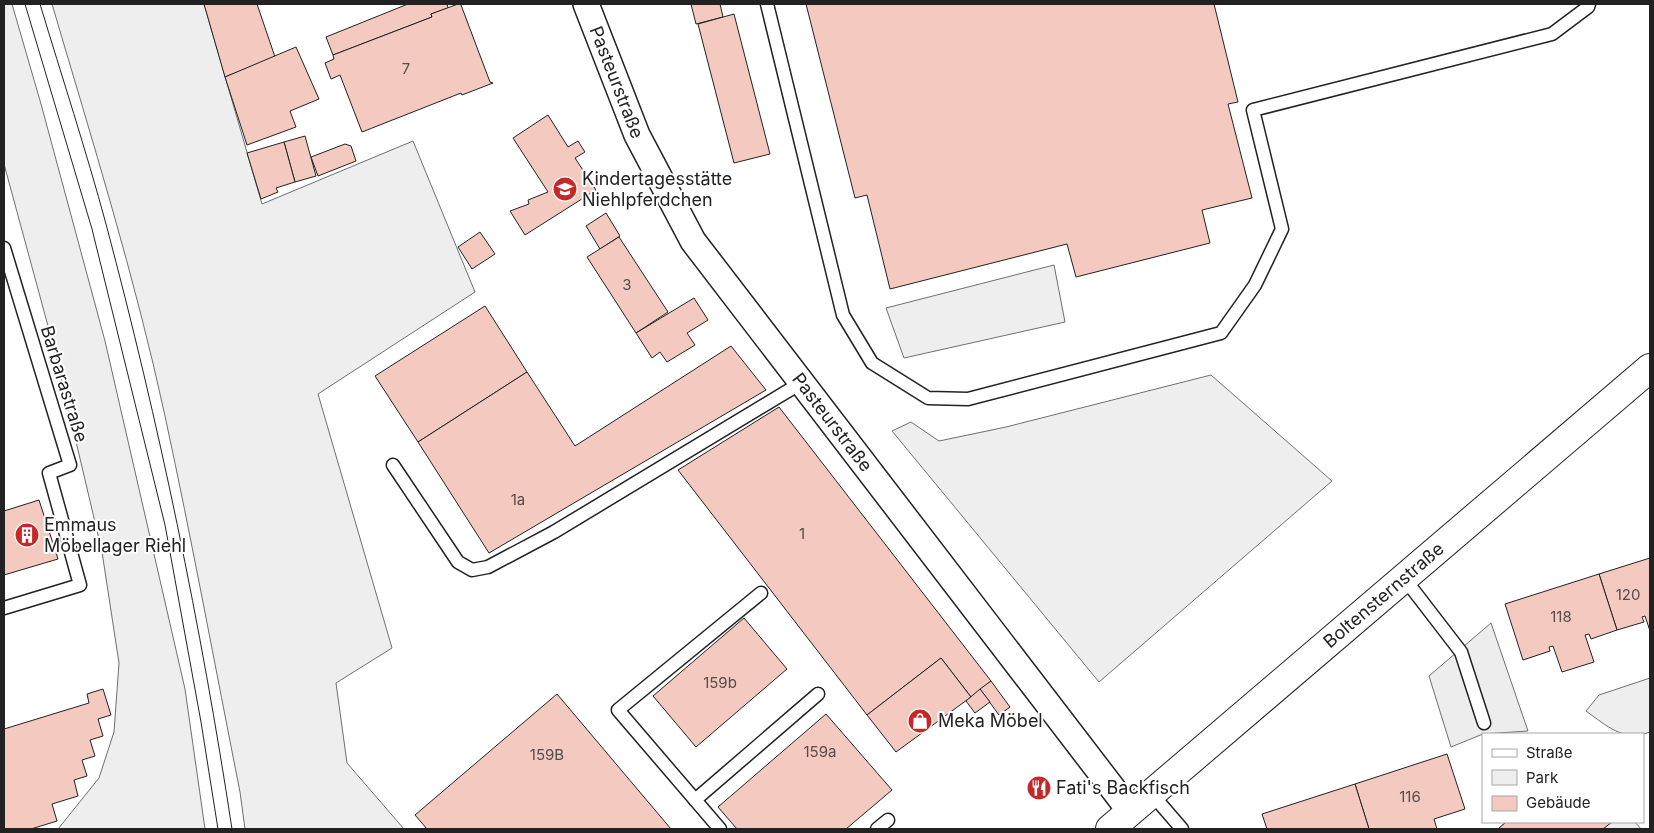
<svg xmlns="http://www.w3.org/2000/svg" width="1654" height="833" viewBox="0 0 1654 833" font-family="Inter,sans-serif">
  <style>
    .green { fill: #eee; stroke: #6f6f6f }
    .parking { fill: #ededed; stroke: #6f6f6f }
    .building { fill: #f3c9c0; stroke: #222 }
    .lines { fill: none; stroke-linecap: round; stroke-linejoin: round }
    .service-casing { stroke: #222; stroke-width: 15 }
    .minor-casing { stroke: #222; stroke-width: 28 }
    .secondary-casing { stroke: #222; stroke-width: 30 }
    .service { stroke: #fff; stroke-width: 12 }
    .minor { stroke: #fff; stroke-width: 25 }
    .secondary { stroke: #fff; stroke-width: 28 }
    .tram { stroke: #222; stroke-width: 1 }
    .labels { text-anchor: middle; stroke-width: 4; stroke-linejoin: round; paint-order: stroke }
    .number-label { font-size: 15px; fill: #564c4a }
    .street-label { font-size: 18px; fill: #222; stroke: #fff }
    .poi-label { font-size: 18px; fill: #222; stroke: #fff; text-anchor: start }
  </style>
  <rect width="100%" height="100%" fill="#fff"/>
  <g class="green">
    <polygon points="4,4 12,4 41,104 105,341 185,689 205,829 58,829 99,778 114,732 119,663 102,552 54,348 4,164"/>
    <path d="M 52,4 L 204,4 L 262,204 L 413,141 L 475,292 L 318,394 L 392,648 L 336,683 L 347,763 L 404,829 L 245,829 L 240,792 C 215,666 192,541 165,416 C 135,277 92,140 52,4 Z"/>
    <polygon points="1054,265 1065,322 904,358 886,308"/>
    <polygon points="1211,375 1332,481 1099,682 892,431 911,422 939,441 1006,427"/>
    <path d="M 1650,678 L 1650,732 C 1623,742 1607,726 1586,711 L 1599,695 Z"/>
  </g>
  <g class="parking">
    <polygon points="1491,623 1528,731 1483,734 1451,747 1429,676"/>
    <polygon points="1506,822 1635,822 1641,829 1498,829"/>
  </g>
  <g class="building">
    <polygon points="204,4 257,4 275,57 225,77"/>
    <polygon points="408,4 447,4 448,8 431,14 432,17 333,55 326,37"/>
    <polygon points="458,4 463,4 461,5 490,82 493,83 462,95 461,93 362,132 340,75 331,79 325,63 334,59 333,55 432,17 431,14"/>
    <polygon points="691,4 720,4 723,17 696,24"/>
    <polygon points="806,4 1214,4 1238,102 1228,104 1252,198 1202,210 1210,243 1076,277 1067,244 890,289 867,195 855,198"/>
    <polygon points="734,14 770,154 734,163 698,24"/>
    <polygon points="296,47 319,99 290,111 296,127 247,145 225,77"/>
    <polygon points="548,115 568,147 578,141 585,152 575,158 596,190 525,235 510,211 529,204 528,200 548,192 513,138"/>
    <polygon points="305,136 316,176 295,182 284,142"/>
    <polygon points="284,142 295,182 276,188 278,192 261,199 247,153"/>
    <polygon points="345,144 351,146 356,161 318,176 311,157"/>
    <polygon points="606,213 620,236 600,249 586,226"/>
    <polygon points="480,232 495,254 472,269 458,247"/>
    <polygon points="619,237 668,312 636,333 587,257"/>
    <polygon points="694,298 708,320 687,333 695,345 667,362 660,352 652,358 636,333"/>
    <polygon points="485,306 527,372 418,442 375,376"/>
    <polygon points="731,346 766,390 489,553 418,442 527,372 575,446"/>
    <polygon points="779,407 991,681 971,697 941,658 867,715 678,470"/>
    <polygon points="39,500 58,559 4,575 4,511"/>
    <polygon points="1650,558 1650,631 1645,616 1642,617 1644,622 1617,630 1599,574"/>
    <polygon points="1599,574 1617,630 1591,639 1589,634 1585,635 1594,662 1562,672 1553,646 1549,647 1550,651 1523,660 1505,604"/>
    <polygon points="744,618 787,669 696,747 653,696"/>
    <polygon points="941,658 971,697 896,752 867,715"/>
    <polygon points="991,681 1010,707 999,715 980,689"/>
    <polygon points="103,689 111,715 98,719 103,736 90,740 95,756 82,760 87,776 74,780 78,796 52,804 57,821 31,829 4,829 4,729 89,703 87,694"/>
    <polygon points="980,689 990,702 975,713 966,701"/>
    <polygon points="557,694 671,829 427,829 415,815"/>
    <polygon points="826,714 892,790 846,829 737,829 718,807"/>
    <polygon points="1447,754 1465,809 1434,819 1437,829 1369,829 1355,784"/>
    <polygon points="1355,784 1369,829 1267,829 1262,814"/>
    <polygon points="1506,822 1612,822 1603,829 1498,829"/>
  </g>
  <g class="lines">
    <defs>
      <g id="service">
        <polyline points="767,4 843,315 872,363 928,398 968,399 1221,333 1255,285 1282,229 1253,110 1552,34 1588,7 1589,4"/>
        <polyline points="4,248 70,465 49,473 80,585 4,608"/>
        <polyline points="393,465 458,562 472,570 488,567 554,532 801,383"/>
        <polyline points="1404,578 1461,652 1484,723"/>
        <polyline points="1151,793 1182,829"/>
        <polyline points="695,800 818,694"/>
        <polyline points="720,829 618,710 761,593"/>
        <polyline points="877,829 888,820"/>
      </g>
      <g id="minor">
        <path id="s1" d="M 586,4 L 637,135 L 693,241 L 1130,811"/>
      </g>
      <g id="secondary">
        <path id="s2" d="M 1110,829 L 1650,368"/>
      </g>
    </defs>
    <use href="#service" class="service-casing"/>
    <use href="#minor" class="minor-casing"/>
    <use href="#secondary" class="secondary-casing"/>
    <use href="#service" class="service"/>
    <use href="#minor" class="minor"/>
    <use href="#secondary" class="secondary"/>
    <g class="tram">
      <polyline points="25,4 92,229 165,525 201,722 218,829"/>
      <path d="M 40,4 C 62,77 86,150 106,224 C 159,423 201,625 232,829"/>
    </g>
  </g>
  <defs>
    <symbol id="school-disc" viewBox="-11 -11 22 22"><circle r="9.5" fill="#c62828" stroke="#fff"/><path d="M0-5L7-2L0 1L-7-2ZM-4 1L0 2.5L4 1V4Q0 6-4 4Z" fill="#fff"/></symbol>
    <symbol id="building-disc" viewBox="-11 -11 22 22"><circle r="9.5" fill="#c62828" stroke="#fff"/><path d="M-4-6H4V6H1V3H-1V6H-4ZM-2.5-4.3h1.7v1.8h-1.7ZM.8-4.3h1.7v1.8H.8ZM-2.5-1h1.7V.8h-1.7ZM.8-1h1.7V.8H.8Z" fill="#fff"/></symbol>
    <symbol id="shop-disc" viewBox="-11 -11 22 22"><circle r="9.5" fill="#c62828" stroke="#fff"/><path d="M-5-2.5h2.3a2.7 3.5 0 0 1 5.4 0H5L5.5 6h-11ZM-1.5-2.5h3a1.5 2.3 0 0 0-3 0Z" fill="#fff"/></symbol>
    <symbol id="restaurant-disc" viewBox="-11 -11 22 22"><circle r="9.5" fill="#c62828" stroke="#fff"/><path d="M-5-6h1v4h1v-4h1v4h1v-4h1v5L-1.5 .5V6h-2V.5L-5-1ZM5-6V6H3V1.5H1.5Q1.5-4 5-6Z" fill="#fff"/></symbol>
  </defs>
  <g fill-rule="evenodd">
    <use href="#school-disc" x="551" y="175" width="28" height="28"/>
    <use href="#building-disc" x="13" y="521" width="28" height="28"/>
    <use href="#shop-disc" x="906" y="707" width="28" height="28"/>
    <use href="#restaurant-disc" x="1025" y="774" width="28" height="28"/>
  </g>
  <g class="labels">
    <g class="number-label">
      <text x="406" y="74">7</text>
      <text x="627" y="290">3</text>
      <text x="518" y="505">1a</text>
      <text x="802" y="539">1</text>
      <text x="1628" y="600">120</text>
      <text x="1561" y="622">118</text>
      <text x="720" y="688">159b</text>
      <text x="820" y="757">159a</text>
      <text x="547" y="760">159B</text>
      <text x="1410" y="802">116</text>
    </g>
    <g class="street-label">
      <text dy="6" stroke="none"><textPath href="#s1" startOffset="84">Pasteurstraße</textPath></text>
      <text transform="translate(64 384) rotate(73)" y="6">Barbarastraße</text>
      <text dy="6" stroke="none"><textPath href="#s1" startOffset="489">Pasteurstraße</textPath></text>
      <text dy="6" stroke="none"><textPath href="#s2" startOffset="360">Boltensternstraße</textPath></text>
    </g>
    <g class="poi-label">
      <text x="582" y="185">Kindertagesstätte<tspan x="582" dy="21">Niehlpferdchen</tspan></text>
      <text x="44" y="531">Emmaus<tspan x="44" dy="21">Möbellager Riehl</tspan></text>
      <text x="938" y="727">Meka Möbel</text>
      <text x="1056" y="794">Fati's Backfisch</text>
    </g>
  </g>
  <rect width="1654" height="833" fill="none" stroke="#222222" stroke-width="10"/>
  <rect x="1482" y="733" width="162" height="90" fill="#ffffff" stroke="#a7a7a7"/>
  <rect x="1492" y="749" width="25" height="8" fill="#ffffff" stroke="#a7a7a7"/>
  <text x="1526" y="758" font-size="15" fill="#222222">Straße</text>
  <rect x="1492" y="770" width="25" height="15" fill="#eeeeee" stroke="#a7a7a7"/>
  <text x="1526" y="783" font-size="15" fill="#222222">Park</text>
  <rect x="1492" y="796" width="25" height="15" fill="#f3c9c0" stroke="#a7a7a7"/>
  <text x="1526" y="808" font-size="15" fill="#222222">Gebäude</text>
</svg>
